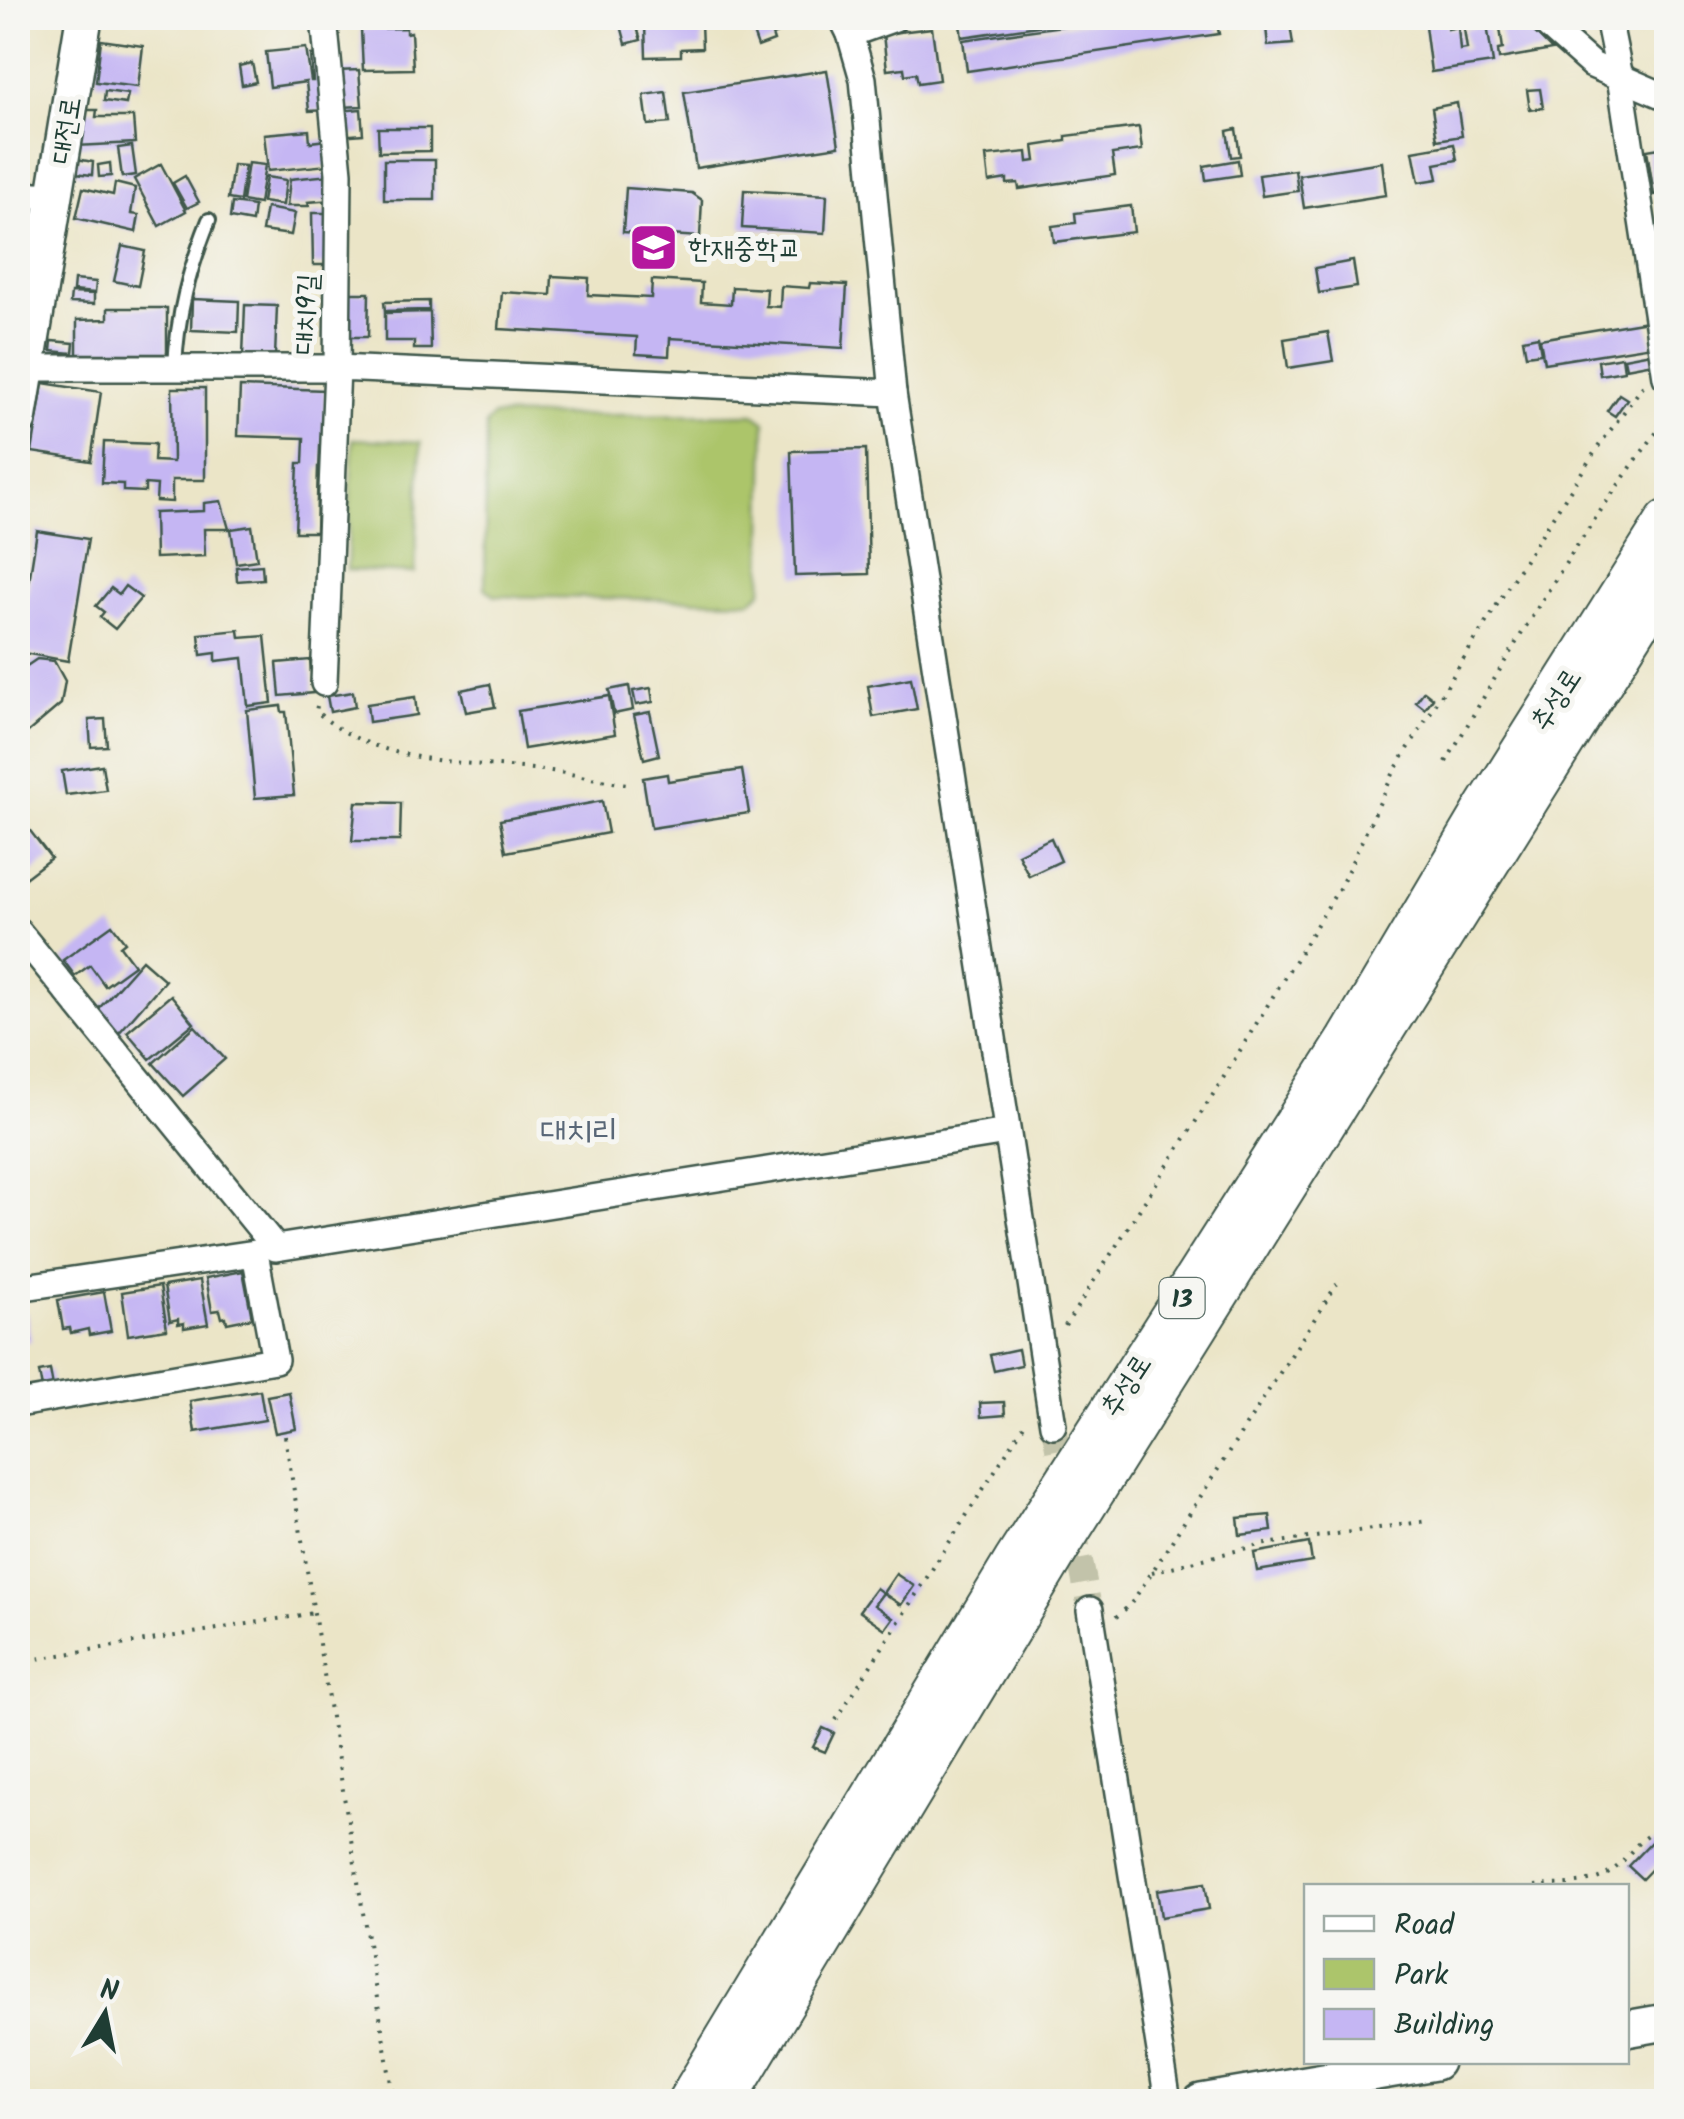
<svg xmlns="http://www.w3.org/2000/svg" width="1684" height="2119" viewBox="0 0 1684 2119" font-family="Kalam,'Poor Story',sans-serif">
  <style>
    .green { fill: #acc56b; stroke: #668150; stroke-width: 2.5 }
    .building { fill: #c5b6f3 }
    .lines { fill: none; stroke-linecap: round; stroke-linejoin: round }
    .street-tunnel { stroke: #c2c3aa; stroke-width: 25; stroke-dasharray: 25 12; stroke-linecap: butt }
    .lane-casing { stroke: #3e564a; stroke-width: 18 }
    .street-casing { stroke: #3e564a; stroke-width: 30 }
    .secondary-casing { stroke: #3e564a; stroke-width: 40 }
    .primary-casing { stroke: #3e564a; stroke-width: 42 }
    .path { stroke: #3e564a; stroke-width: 4; stroke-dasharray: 2.5 8; stroke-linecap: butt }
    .lane { stroke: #fff; stroke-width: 12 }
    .street { stroke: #fff; stroke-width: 25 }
    .secondary { stroke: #fff; stroke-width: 35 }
    .primary { stroke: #fff; stroke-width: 38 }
    .labels { text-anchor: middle; stroke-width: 10; stroke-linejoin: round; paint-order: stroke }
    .shield { fill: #f6f6f2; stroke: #60746d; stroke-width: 2.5 }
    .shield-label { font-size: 25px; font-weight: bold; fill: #1f3d34 }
    .street-label { font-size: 28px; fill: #1f3d34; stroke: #f6f6f2 }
    .poi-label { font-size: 28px; fill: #1f3d34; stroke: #f6f6f2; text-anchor: start }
    .quarter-label { font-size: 32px; fill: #596777; stroke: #f6f6f2 }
  </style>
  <rect width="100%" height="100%" fill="#f6f6f2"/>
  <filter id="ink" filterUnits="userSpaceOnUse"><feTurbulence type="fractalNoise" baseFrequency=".01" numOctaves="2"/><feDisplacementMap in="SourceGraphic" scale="20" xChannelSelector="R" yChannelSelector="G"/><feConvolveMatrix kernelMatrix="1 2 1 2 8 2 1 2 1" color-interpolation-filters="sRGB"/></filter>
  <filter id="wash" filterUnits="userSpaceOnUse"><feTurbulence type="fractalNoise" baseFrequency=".0048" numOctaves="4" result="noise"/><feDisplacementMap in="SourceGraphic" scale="40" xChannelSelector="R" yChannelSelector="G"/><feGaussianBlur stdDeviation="2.25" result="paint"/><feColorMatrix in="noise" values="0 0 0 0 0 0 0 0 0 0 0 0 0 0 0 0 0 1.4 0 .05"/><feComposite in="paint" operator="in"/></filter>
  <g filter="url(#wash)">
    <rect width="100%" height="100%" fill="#ebe5c7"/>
    <g class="green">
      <polygon points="754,414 765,422 762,592 751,601 495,596 485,588 486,424 493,416"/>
      <polygon points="353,439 421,442 415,573 347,570"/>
    </g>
    <g id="blocks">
      <g class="building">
        <polygon points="619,18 634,18 641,40 626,44"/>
        <polygon points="740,18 789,18 793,27 772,35 774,41 758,47 750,24 743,27"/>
        <polygon points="959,18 1077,18 1078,20 962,37"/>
        <polygon points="1119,18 1216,18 1219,34 967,71 963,40"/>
        <polygon points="1265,18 1289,18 1293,44 1268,46"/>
        <polygon points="1424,18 1446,18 1448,29 1458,27 1460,50 1467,49 1464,29 1487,25 1493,63 1431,72"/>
        <polygon points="1521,18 1552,50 1499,59 1498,50 1503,49 1500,28 1511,27 1510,20"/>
        <polygon points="701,22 702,48 681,49 681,56 646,57 645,23"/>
        <polygon points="406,28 406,33 411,32 413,69 363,70 361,29"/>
        <polygon points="932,28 939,80 918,83 916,73 905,75 904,68 887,70 883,34"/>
        <polygon points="101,40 143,46 138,87 96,82"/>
        <polygon points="306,48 311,81 313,81 311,55 322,54 328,110 309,111 306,82 270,87 266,52"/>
        <polygon points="252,63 256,82 242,85 239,66"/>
        <polygon points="359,70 362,106 340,107 337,71"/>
        <polygon points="827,70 839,146 696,168 684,92"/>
        <polygon points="1540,89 1543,108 1530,110 1527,90"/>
        <polygon points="105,91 128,94 126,104 104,101"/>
        <polygon points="666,92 670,123 648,125 644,95"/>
        <polygon points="1457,103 1462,136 1437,140 1432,108"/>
        <polygon points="361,109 363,134 340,136 338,111"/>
        <polygon points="82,110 97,110 96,117 133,117 135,143 76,146"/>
        <polygon points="1139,127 1142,150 1112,154 1115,175 1019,189 1018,183 1007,184 1007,179 989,182 986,156 1027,152 1028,162 1036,161 1034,146 1066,141 1066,136"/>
        <polygon points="378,128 430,128 430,151 379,152"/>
        <polygon points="1236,129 1240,156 1231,157 1227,131"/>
        <polygon points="309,130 310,142 327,140 329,165 268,171 264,134"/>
        <polygon points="1454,144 1457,160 1435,164 1438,179 1419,182 1413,151"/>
        <polygon points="132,146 136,175 122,177 118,148"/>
        <polygon points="1666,147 1666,193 1654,195 1647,150"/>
        <polygon points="77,159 93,162 92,175 75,173"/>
        <rect x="384" y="160" width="51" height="40"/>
        <polygon points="1238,160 1240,175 1206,180 1204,166"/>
        <polygon points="1382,162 1386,195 1304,208 1299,175"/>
        <polygon points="110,163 111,176 99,177 98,165"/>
        <polygon points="248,163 265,165 259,204 242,201"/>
        <polygon points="161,164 186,211 159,226 134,179"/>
        <polygon points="233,165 245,166 240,201 228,199"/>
        <polygon points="1295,170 1298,191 1262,196 1259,175"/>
        <polygon points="330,175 333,200 308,202 309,206 287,206 290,179"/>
        <polygon points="185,176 199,202 187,208 173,183"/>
        <polygon points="266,177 286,180 283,205 262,202"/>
        <polygon points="115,183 135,188 131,214 139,215 136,232 76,218 83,188 113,195"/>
        <polygon points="626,188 692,193 702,200 700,237 623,232"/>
        <polygon points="744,190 827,195 825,233 742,228"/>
        <polygon points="232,203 254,206 252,222 230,218"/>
        <polygon points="1131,206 1134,232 1054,242 1052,226 1076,223 1075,213"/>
        <polygon points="266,208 295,213 291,235 262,231"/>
        <polygon points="312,213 334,213 334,265 313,265"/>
        <polygon points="122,246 145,251 138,286 114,281"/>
        <polygon points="1353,261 1357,287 1319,293 1315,268"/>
        <polygon points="552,276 589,278 588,295 651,298 652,280 702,283 701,302 731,304 732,287 767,289 766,306 780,307 781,286 809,288 810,283 847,285 843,348 670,338 669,356 636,354 637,337 499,329 502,292 551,295"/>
        <polygon points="74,280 96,282 95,293 73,291"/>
        <polygon points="71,293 94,294 94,304 70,303"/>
        <polygon points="347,293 369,293 368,337 347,337"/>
        <polygon points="192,299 239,301 238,332 191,330"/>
        <polygon points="429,301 429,310 385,311 384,302"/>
        <polygon points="245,305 277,306 275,357 243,356"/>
        <polygon points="108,308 167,308 167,354 77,354 77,320 108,319"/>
        <polygon points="430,312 431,349 414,349 414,341 385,341 385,313"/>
        <polygon points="1647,321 1652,346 1544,363 1540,339"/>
        <polygon points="1328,332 1333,361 1288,368 1284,339"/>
        <polygon points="1538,336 1541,353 1526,355 1523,339"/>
        <polygon points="52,341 74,343 73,353 51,351"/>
        <polygon points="1651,353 1653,363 1626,368 1624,358"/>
        <polygon points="1622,357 1624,371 1600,375 1598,361"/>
        <polygon points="43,383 101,392 91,461 32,452"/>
        <polygon points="240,387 325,390 323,468 318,467 316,532 295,532 298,463 303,463 304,438 238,436"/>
        <polygon points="172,388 205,388 205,480 172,480 172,502 156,501 157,485 145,484 145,492 123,491 123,484 102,483 104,442 155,444 154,461 173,462"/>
        <polygon points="1619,394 1627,399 1615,416 1607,411"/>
        <polygon points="866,449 869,574 795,576 791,451"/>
        <polygon points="221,501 229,529 204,529 205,556 155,558 154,513 204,511 204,503"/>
        <polygon points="252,526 257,560 236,563 231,529"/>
        <polygon points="37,531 88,539 68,661 18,652"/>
        <polygon points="262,565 263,579 237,581 236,567"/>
        <polygon points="125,586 141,598 115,629 100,617 104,612 96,606 111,588 119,594"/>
        <polygon points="239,630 240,638 265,636 272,703 248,706 243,658 216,661 216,653 201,655 199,634"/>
        <polygon points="37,659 54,661 65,681 61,704 27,733 18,731 18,672"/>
        <polygon points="310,660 313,693 280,696 277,663"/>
        <polygon points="911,678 917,709 873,717 868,686"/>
        <polygon points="490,684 495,707 466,712 461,690"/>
        <polygon points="629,686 633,710 614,714 609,690"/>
        <polygon points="651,688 653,702 636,705 633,691"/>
        <polygon points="1424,691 1433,698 1425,709 1416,702"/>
        <polygon points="353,692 355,707 330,712 327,696"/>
        <polygon points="609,696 615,734 524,749 518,711"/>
        <polygon points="415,697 417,715 369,722 367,704"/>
        <polygon points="281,706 282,712 286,712 294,795 255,798 247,710"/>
        <polygon points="650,712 659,755 644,759 634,715"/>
        <polygon points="105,719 107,746 91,747 89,720"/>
        <polygon points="102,765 106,790 66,795 62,771"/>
        <polygon points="742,770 749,813 651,828 643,778 667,774 668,781"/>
        <polygon points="602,801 608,833 506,852 500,820"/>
        <polygon points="356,802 401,803 400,841 352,841"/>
        <polygon points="18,815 51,858 21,881 18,877"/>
        <polygon points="1051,838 1061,861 1029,876 1018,854"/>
        <polygon points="112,925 125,942 120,946 134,965 105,986 90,965 75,976 63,960"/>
        <polygon points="142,960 165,980 118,1034 95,1013"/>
        <polygon points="171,995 194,1023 150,1059 127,1032"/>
        <polygon points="195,1026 225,1059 183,1096 153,1063"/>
        <polygon points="243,1271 252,1318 227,1323 226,1317 222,1318 220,1310 212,1311 206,1278"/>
        <polygon points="200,1280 208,1324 184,1328 184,1323 178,1324 178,1319 170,1321 164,1286"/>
        <polygon points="160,1286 167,1329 128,1335 122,1292"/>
        <polygon points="104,1292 111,1331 89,1335 88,1329 71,1333 70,1328 63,1329 58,1300"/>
        <polygon points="26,1312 31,1341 18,1343 18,1314"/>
        <polygon points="1018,1349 1021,1365 994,1371 990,1355"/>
        <polygon points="50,1370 54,1392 43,1394 39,1372"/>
        <polygon points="260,1390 265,1420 195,1432 190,1401"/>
        <polygon points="289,1392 296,1429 275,1433 267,1396"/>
        <polygon points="1004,1402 1005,1415 981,1417 980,1403"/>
        <polygon points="1270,1515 1272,1531 1240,1535 1238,1518"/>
        <polygon points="1309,1543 1312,1562 1257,1571 1254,1553"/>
        <polygon points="896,1574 914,1586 901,1605 883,1593"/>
        <polygon points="876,1588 883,1593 874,1605 893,1618 885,1629 859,1611"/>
        <polygon points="823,1728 834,1733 825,1752 813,1747"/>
        <polygon points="1654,1839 1666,1854 1642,1879 1628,1866"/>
        <polygon points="1205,1883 1209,1909 1161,1917 1157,1890"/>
      </g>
    </g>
  </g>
  <g filter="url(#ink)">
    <use href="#blocks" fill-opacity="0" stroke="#3e564a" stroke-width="2.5"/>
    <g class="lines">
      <g class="street-tunnel">
        <polyline points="1053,1425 1065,1484"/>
        <polyline points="1073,1523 1090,1610"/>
      </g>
      <defs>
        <path id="lane" d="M 175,368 C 177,315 189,270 209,220"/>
        <g id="street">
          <polyline points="842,18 850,34 895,18"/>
          <polyline points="1539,18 1592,65 1666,97"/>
          <polyline points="1608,18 1620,77 1666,377"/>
          <polyline points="850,34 863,79 893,393 1053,1425"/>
          <polyline points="18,194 54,196"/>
          <polyline points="26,368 337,368 339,173 324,18"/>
          <polyline points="324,683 337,368 893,393"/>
          <polyline points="18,931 276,1248 1007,1132"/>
          <polyline points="18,1288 255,1253 275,1360 18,1404"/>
          <polyline points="1090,1610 1168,2102"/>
        </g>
        <g id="secondary">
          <polyline points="18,420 84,18"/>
          <polyline points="1626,2029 1666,2022"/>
          <polyline points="1201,2102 1435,2062"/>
        </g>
        <g id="primary">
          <polyline points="686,2102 1013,1561 1347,1039 1483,810 1666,520"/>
          <polyline points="726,2102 1059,1550 1666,582"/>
        </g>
      </defs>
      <use href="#lane" class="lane-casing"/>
      <use href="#street" class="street-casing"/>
      <use href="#secondary" class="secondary-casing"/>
      <use href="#primary" class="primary-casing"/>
      <g class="path">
        <path d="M 317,706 L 316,711 C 378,768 472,761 551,771 C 576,774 601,781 627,784"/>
        <path d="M 1446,762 C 1514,644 1583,528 1666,420"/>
        <polyline points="1065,1326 1214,1093 1341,885 1395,770 1516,574 1598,447 1643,386"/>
        <polyline points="285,1436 394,2102"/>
        <polyline points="1152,1572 1259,1545 1428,1521"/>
        <polyline points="1116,1617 1130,1605 1152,1572 1337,1284"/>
        <polyline points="18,1662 314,1613"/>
        <polyline points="836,1720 1026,1422"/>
        <path d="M 1535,1886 C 1559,1884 1592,1886 1612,1871 C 1633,1855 1636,1835 1666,1828"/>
      </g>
      <use href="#lane" class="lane"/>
      <use href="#street" class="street"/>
      <use href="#secondary" class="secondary"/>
      <use href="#primary" class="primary"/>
    </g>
  </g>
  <defs>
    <symbol id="school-square" viewBox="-11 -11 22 22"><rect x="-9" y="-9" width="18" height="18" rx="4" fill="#b5179e" stroke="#f6f6f2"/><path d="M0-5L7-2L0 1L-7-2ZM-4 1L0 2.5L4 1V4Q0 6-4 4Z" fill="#fff"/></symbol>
  </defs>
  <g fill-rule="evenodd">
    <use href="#school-square" x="626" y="220" width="55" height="55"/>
  </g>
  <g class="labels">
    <rect class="shield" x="1159.5" y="1278" width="45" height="40" rx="8"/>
    <g class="shield-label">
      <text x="1182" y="1307">13</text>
    </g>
    <g class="street-label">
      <text transform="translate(65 130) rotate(-81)" y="10">대전로</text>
      <text transform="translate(305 314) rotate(-87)" y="10">대치9길</text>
      <text transform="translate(1555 699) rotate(-57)" y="10">추성로</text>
      <text transform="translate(1125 1385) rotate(-57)" y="10">추성로</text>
    </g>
    <g class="poi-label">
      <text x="688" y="257">한재중학교</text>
    </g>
    <g class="quarter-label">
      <text x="579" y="1141">대치리</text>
    </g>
  </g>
  <rect width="1684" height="2119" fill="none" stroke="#f6f6f2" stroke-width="60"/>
  <rect x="1304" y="1884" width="325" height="180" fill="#f6f6f2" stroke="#a0aca6" stroke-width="2.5"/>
  <rect x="1324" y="1916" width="50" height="15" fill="#ffffff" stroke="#a0aca6" stroke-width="2.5"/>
  <text x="1394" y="1934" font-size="30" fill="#1f3d34">Road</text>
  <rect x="1324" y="1959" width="50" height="30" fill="#acc56b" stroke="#a0aca6" stroke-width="2.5"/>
  <text x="1394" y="1984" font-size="30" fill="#1f3d34">Park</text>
  <rect x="1324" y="2009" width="50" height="30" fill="#c5b6f3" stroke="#a0aca6" stroke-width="2.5"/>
  <text x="1394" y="2034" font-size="30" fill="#1f3d34">Building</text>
  <g transform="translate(105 2014) rotate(10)" stroke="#f6f6f2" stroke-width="8" paint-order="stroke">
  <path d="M0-8L18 38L0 25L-18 38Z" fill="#1f3d34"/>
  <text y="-15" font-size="28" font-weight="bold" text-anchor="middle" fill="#1f3d34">N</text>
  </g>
</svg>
